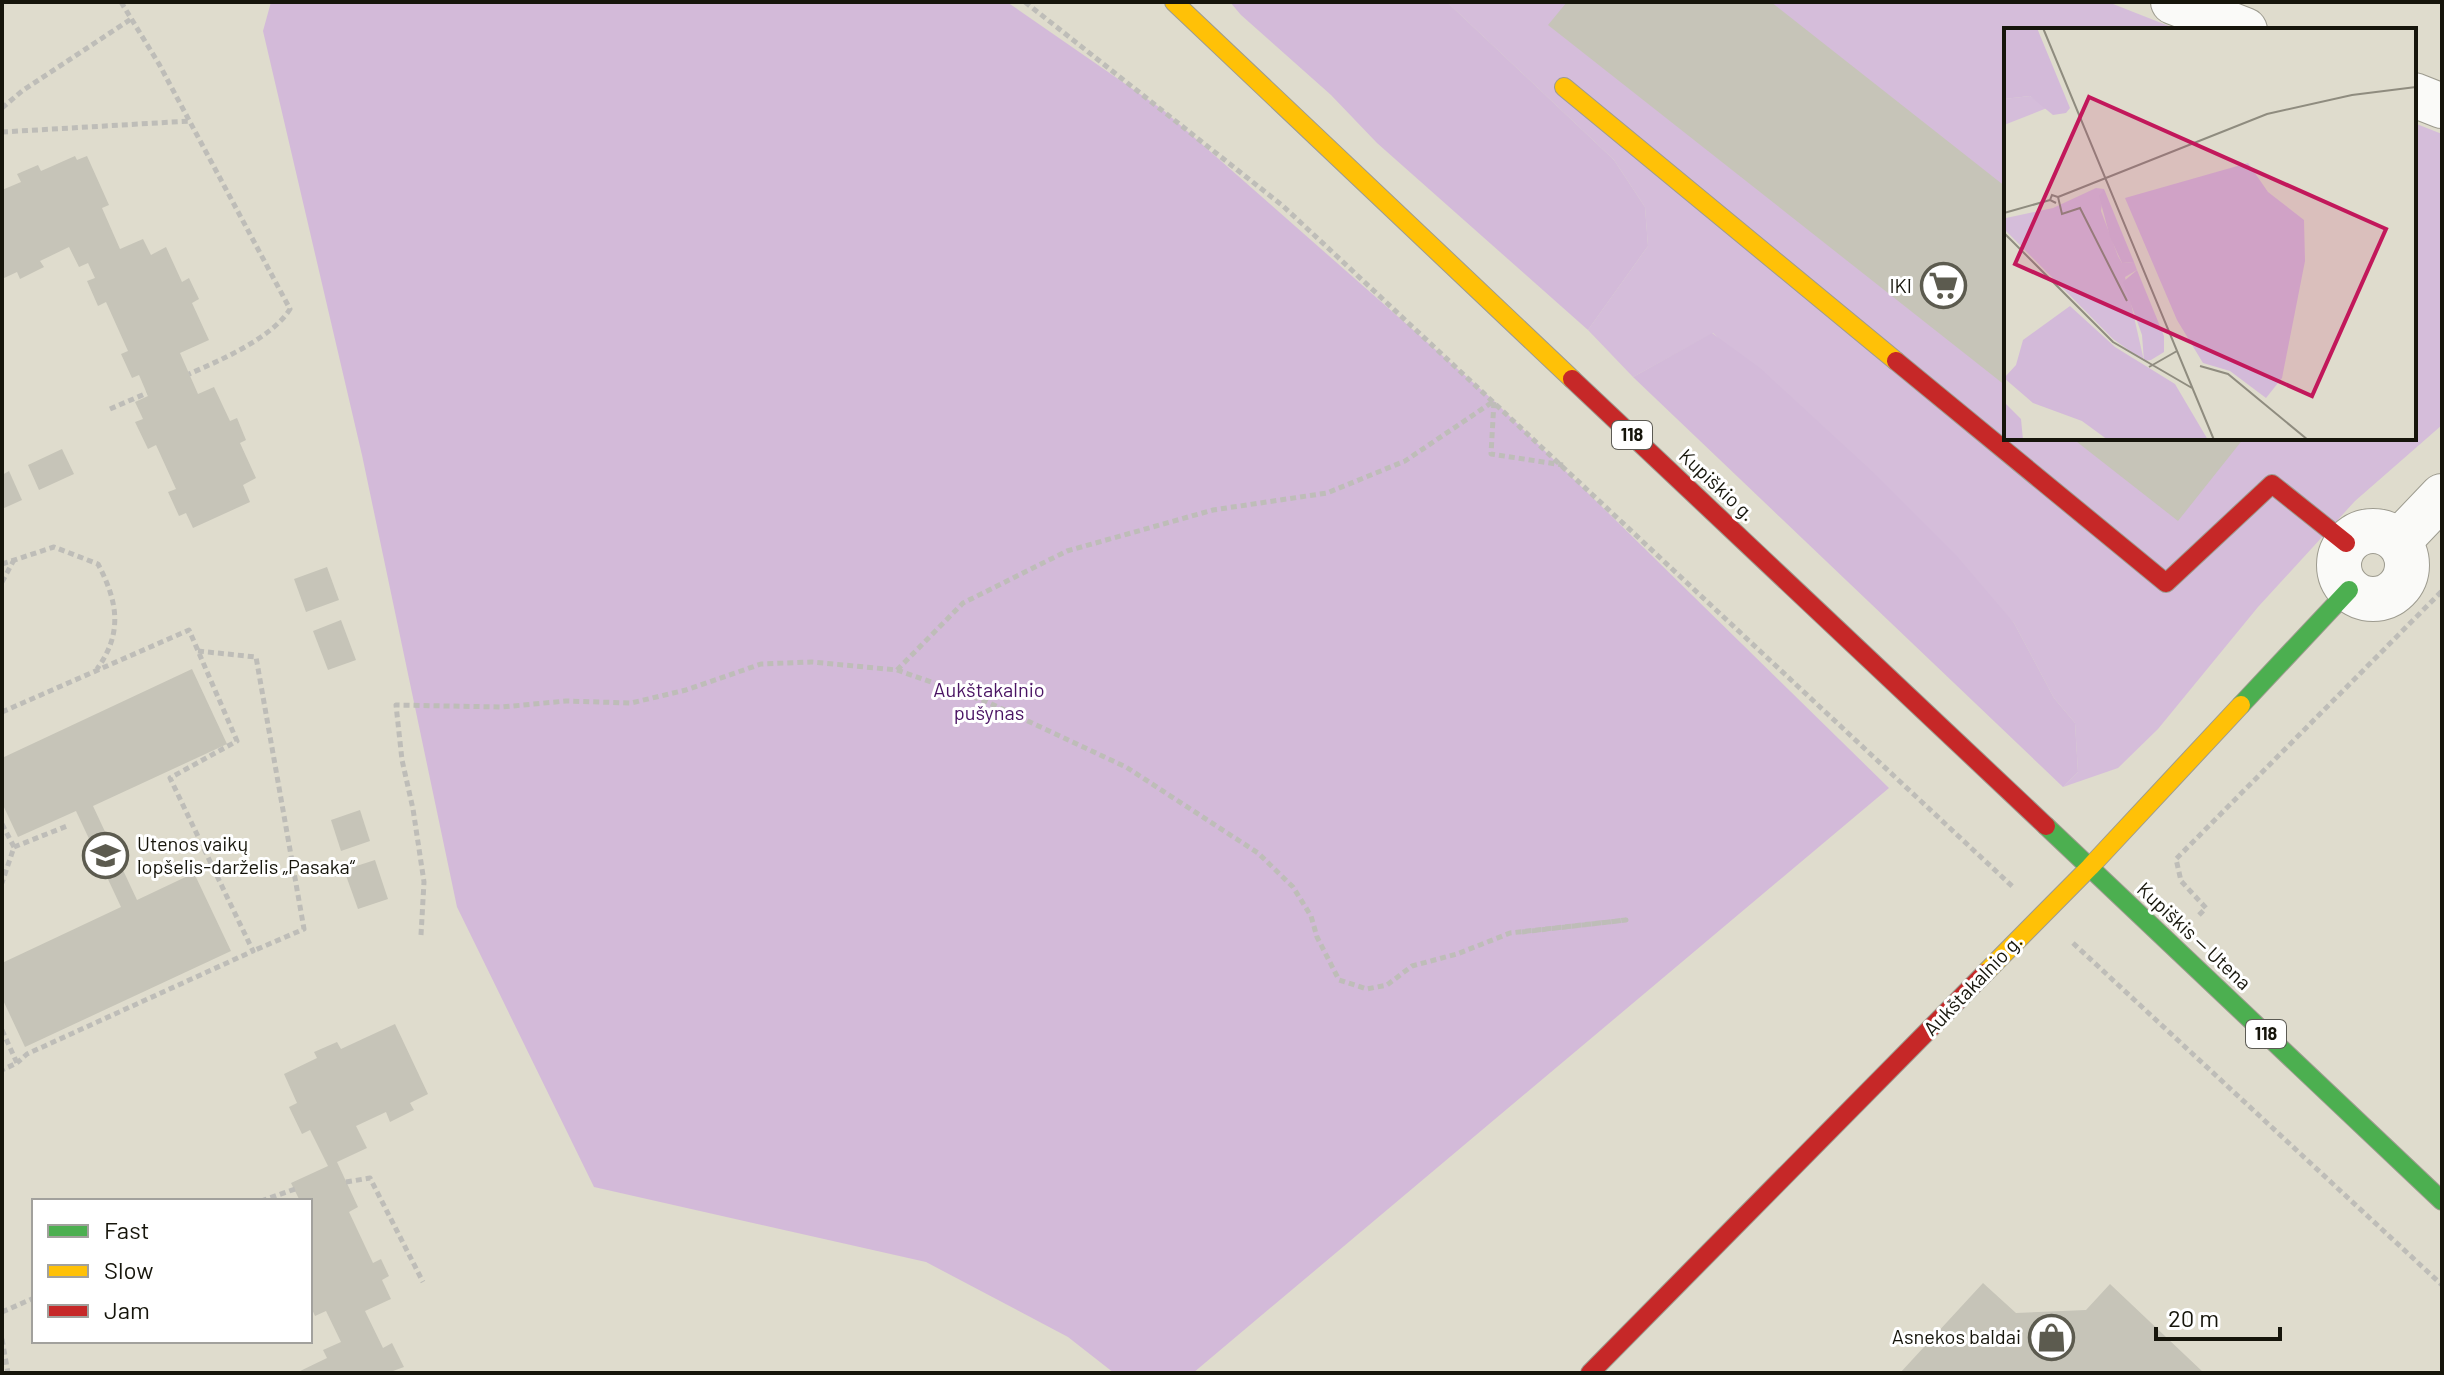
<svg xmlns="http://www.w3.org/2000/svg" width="2444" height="1375" viewBox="0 0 2444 1375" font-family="Barlow,sans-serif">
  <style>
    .green { fill: #d5bdda }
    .forest { fill: #d3bad9 }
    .building { fill: #c6c4b8 }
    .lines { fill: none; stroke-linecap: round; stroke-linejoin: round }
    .street-casing { stroke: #9d9b8f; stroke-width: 46 }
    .fast-casing { stroke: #9d9b8f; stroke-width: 20 }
    .slow-casing { stroke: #9d9b8f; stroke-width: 20 }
    .jam-casing { stroke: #9d9b8f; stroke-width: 20 }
    .path { stroke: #bebdb8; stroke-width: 5; stroke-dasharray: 6 4; stroke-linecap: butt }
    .street { stroke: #fafaf8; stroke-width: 44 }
    .fast { stroke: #4caf50; stroke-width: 18 }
    .slow { stroke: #ffc107; stroke-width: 18 }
    .jam { stroke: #c62828; stroke-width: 18 }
    .labels { text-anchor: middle; stroke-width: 6; stroke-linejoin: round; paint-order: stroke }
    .shield { fill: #fff; stroke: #5c5b54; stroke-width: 2 }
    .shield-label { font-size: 18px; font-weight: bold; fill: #16150b }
    .poi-label { font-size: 20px; fill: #16150b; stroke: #fff; text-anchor: end }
    .street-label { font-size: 20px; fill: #16150b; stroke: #fff }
    .park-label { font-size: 20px; fill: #4a1463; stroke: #fff }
    .inset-road { fill: none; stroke: #8f8c7f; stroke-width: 2 }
    .view { fill: #c2185b; fill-opacity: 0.15; stroke: #c2185b; stroke-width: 4 }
    .inset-edge { fill: none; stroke: #16150b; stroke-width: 4 }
  </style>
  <rect width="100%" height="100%" fill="#dfdccd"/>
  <polygon class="green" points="1447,2 2108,2 2179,30 2006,30 2006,438 2414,438 2414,123 2442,134 2442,425 2355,501 2258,607 2158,729 2118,768 2063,787 2078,772 2075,723 2054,698 2014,623 1713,333 1633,377 1588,330 1648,246 1645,207 1614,160"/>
  <g class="forest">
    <polygon points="271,2 1007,2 1163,110 1494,401 1889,788 1193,1373 1114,1373 1068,1337 926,1262 594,1187 457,907 362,455 263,31"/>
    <polygon points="1230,2 1447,2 1614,160 1645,207 1648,246 1588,330 1377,143 1331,95 1241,15"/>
    <polygon points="1712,333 1760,368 1876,475 1956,555 2014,623 2054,698 2075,723 2078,772 2063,787 1633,377"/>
  </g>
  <g class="building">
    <polygon points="1567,2 1771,2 2006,187 2006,386 1548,25"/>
    <polygon points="75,156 77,160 87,156 109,205 102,208 120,249 143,239 151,255 166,247 182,282 189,278 199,299 192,303 209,340 180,353 198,394 214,387 230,421 237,418 246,440 240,443 256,478 243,485 250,502 193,528 186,513 179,516 168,492 176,489 156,445 148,449 135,422 143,419 135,402 148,396 139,375 132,378 121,354 128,351 106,302 98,306 87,281 95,278 88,263 79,267 69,247 40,261 44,267 20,279 17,272 2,279 2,190 21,182 17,174 38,165 41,171"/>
    <polygon points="2072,438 2244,438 2178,521"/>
    <polygon points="62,449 74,474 39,490 28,465"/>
    <polygon points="9,471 22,500 2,509 2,475"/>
    <polygon points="327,567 339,600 306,612 294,579"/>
    <polygon points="341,620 356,660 328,670 313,631"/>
    <polygon points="192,669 227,744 93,806 137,900 194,873 231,951 25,1047 2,998 2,963 121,907 76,811 18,837 2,803 2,758"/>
    <polygon points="360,810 370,841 341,851 331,820"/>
    <polygon points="375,860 388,899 358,909 344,870"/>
    <polygon points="395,1024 428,1094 410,1103 414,1110 390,1122 386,1112 356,1126 367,1148 337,1162 358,1207 349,1212 373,1263 381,1259 389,1276 382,1280 391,1299 365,1311 383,1348 392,1343 404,1367 393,1371 394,1373 296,1373 327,1358 323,1350 341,1342 326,1311 315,1316 310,1305 310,1201 300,1201 291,1183 328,1166 310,1130 302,1134 289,1107 297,1103 284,1074 317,1058 314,1052 337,1042 341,1049"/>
    <polygon points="1983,1283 2016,1313 2086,1310 2110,1284 2204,1373 1900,1373"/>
  </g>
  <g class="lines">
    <defs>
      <g id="street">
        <polyline points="2173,2 2245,30"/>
        <polyline points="2414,95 2442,106"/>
        <circle cx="2373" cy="565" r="34"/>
        <polyline points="2399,541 2442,496"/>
      </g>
      <g id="fast">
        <polyline points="2241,705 2349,590"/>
        <polyline points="2046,826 2442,1201"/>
      </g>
      <g id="slow">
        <polyline points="1174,2 1572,379"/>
        <polyline points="1564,87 1896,361"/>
        <polyline points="1985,973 2090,867 2241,705"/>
      </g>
      <g id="jam">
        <polyline points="1896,361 2166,583 2272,484 2346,543"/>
        <polyline points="1572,379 2046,826"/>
        <polyline points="1590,1373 1985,973"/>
      </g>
    </defs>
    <use href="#street" class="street-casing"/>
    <use href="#fast" class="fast-casing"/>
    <use href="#slow" class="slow-casing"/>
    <use href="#jam" class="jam-casing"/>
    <g class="path">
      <path d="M 121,2 L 159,64 L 290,309 C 272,338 221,360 189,374"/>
      <polyline points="1025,2 1283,206 2013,887"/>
      <polyline points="2,108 22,91 131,19"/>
      <polyline points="2,132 190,121"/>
      <polyline points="110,409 147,393"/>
      <path d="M 2,564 L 54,547 L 98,564 C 118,602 123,633 97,669"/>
      <polyline points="2,582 15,558"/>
      <polyline points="198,651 256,657 304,929 253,951"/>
      <polyline points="897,670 963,603 1067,551 1213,510 1327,493 1405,461 1494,401 1491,454 1563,465"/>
      <polyline points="2,712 189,630 237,741 170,778 253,951 27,1054 17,1063"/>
      <polyline points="2,824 14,847 2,883"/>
      <polyline points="14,847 67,826"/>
      <polyline points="2199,915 2206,908 2181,881 2176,859 2442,591"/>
      <polyline points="421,935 424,882 413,809 402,760 396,705 502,707 566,701 631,703 686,690 761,664 812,662 897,670 985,701 1126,767 1258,853 1293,887 1311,916 1317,937 1339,980 1367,989 1387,985 1412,966 1457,954 1510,933 1626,920 1522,932"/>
      <polyline points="2073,943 2442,1285"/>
      <polyline points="2,1030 17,1063 2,1070"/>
      <polyline points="346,1182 370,1178 423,1282"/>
      <polyline points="261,1201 295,1189"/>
      <polyline points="2,1312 34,1298"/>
      <polyline points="2,1339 8,1373"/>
    </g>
    <use href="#street" class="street"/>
    <use href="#fast" class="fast"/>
    <use href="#slow" class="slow"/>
    <use href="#jam" class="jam"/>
  </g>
  <defs>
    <symbol id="supermarket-ring" viewBox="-11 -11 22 22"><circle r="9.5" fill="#fff" stroke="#5c5b4f" stroke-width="1.5"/><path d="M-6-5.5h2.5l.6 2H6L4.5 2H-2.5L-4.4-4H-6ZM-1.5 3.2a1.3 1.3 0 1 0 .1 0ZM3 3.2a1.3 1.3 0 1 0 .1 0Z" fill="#5c5b4f"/></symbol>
    <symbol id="school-ring" viewBox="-11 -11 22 22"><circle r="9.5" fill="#fff" stroke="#5c5b4f" stroke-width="1.5"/><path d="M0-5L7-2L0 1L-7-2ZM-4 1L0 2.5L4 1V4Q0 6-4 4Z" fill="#5c5b4f"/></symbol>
    <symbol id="shop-ring" viewBox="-11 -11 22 22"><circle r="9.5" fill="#fff" stroke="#5c5b4f" stroke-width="1.5"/><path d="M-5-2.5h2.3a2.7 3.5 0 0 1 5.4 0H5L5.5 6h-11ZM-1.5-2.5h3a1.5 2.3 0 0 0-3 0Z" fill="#5c5b4f"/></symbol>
  </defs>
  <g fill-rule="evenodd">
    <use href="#supermarket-ring" x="1918" y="260" width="51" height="51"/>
    <use href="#school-ring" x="80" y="830" width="51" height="51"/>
    <use href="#shop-ring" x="2026" y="1312" width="51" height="51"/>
  </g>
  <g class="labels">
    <g class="shield">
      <rect x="1612" y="421" width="40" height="28" rx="6"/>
      <rect x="2246" y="1020" width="40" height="28" rx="6"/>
    </g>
    <g class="shield-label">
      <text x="1632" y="441">118</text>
      <text x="2266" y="1040">118</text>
    </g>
    <g class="poi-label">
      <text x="1912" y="293">IKI</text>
      <text x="137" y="851" text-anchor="start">Utenos vaikų<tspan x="137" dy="23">lopšelis-darželis „Pasaka“</tspan></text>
      <text x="2021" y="1344">Asnekos baldai</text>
    </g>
    <g class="street-label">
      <text transform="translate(1717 485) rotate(43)" y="7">Kupiškio g.</text>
      <text transform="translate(2194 936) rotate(43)" y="7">Kupiškis — Utena</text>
      <text transform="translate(1973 985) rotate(-46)" y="7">Aukštakalnio g.</text>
    </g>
    <g class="park-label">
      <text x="989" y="697">Aukštakalnio<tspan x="989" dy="23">pušynas</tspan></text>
    </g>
  </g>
  <g transform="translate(2004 28)">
    <rect width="412" height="412" fill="#dfdccd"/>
    <path d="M 26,68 L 43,80 L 0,97 L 0,71 ZM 92,160 L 100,161 L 97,183 L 114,228 L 118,235 L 130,234 L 133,242 L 121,249 L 140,333 L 109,311 L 1,202 L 2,190 L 49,180 Z" fill="#d5bdda"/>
    <path d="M 0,0 L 33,0 L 66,80 L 62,85 L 49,87 L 26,68 L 0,71 ZM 244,135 L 264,164 L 300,192 L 301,233 L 278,350 L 262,370 L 226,343 L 199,335 L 173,292 L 121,170 ZM 100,161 L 130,234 L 118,235 L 106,209 L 95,168 ZM 133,242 L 160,308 L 160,324 L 147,332 L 140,333 L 138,307 L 119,254 ZM 66,278 L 111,319 L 171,356 L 204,412 L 104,412 L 78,393 L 29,375 L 0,350 L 12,337 L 19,312 ZM 0,374 L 17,391 L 19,412 L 0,412 Z" fill="#d3bad9"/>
    <path class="inset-road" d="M 39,0 L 210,412M 54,169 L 263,86 L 348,67 L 412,59M 52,175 L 46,172 L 48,167 L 54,169 L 58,186 L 76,180 L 123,273M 0,185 L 46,172M 0,205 L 109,314 L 188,360M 196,338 L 224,346 L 304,412M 145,339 L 173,323"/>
    <path class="view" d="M 85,69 L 382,201 L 308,368 L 11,236 Z"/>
    <rect width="412" height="412" class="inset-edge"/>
  </g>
  <rect width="2444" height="1375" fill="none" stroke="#16150b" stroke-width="8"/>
  <rect x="32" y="1199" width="280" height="144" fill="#ffffff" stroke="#a2a19d" stroke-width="2"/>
  <rect x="48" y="1225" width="40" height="12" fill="#4caf50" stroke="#a2a19d" stroke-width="2"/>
  <text x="104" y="1239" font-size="24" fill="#16150b">Fast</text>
  <rect x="48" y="1265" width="40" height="12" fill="#ffc107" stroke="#a2a19d" stroke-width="2"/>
  <text x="104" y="1279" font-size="24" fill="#16150b">Slow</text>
  <rect x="48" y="1305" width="40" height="12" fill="#c62828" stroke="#a2a19d" stroke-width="2"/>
  <text x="104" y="1319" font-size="24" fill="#16150b">Jam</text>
  <path d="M2156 1327v12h124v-12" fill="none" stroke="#16150b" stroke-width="4"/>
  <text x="2168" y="1327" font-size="24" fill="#16150b" stroke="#ffffff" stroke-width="6" paint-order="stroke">20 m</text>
</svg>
